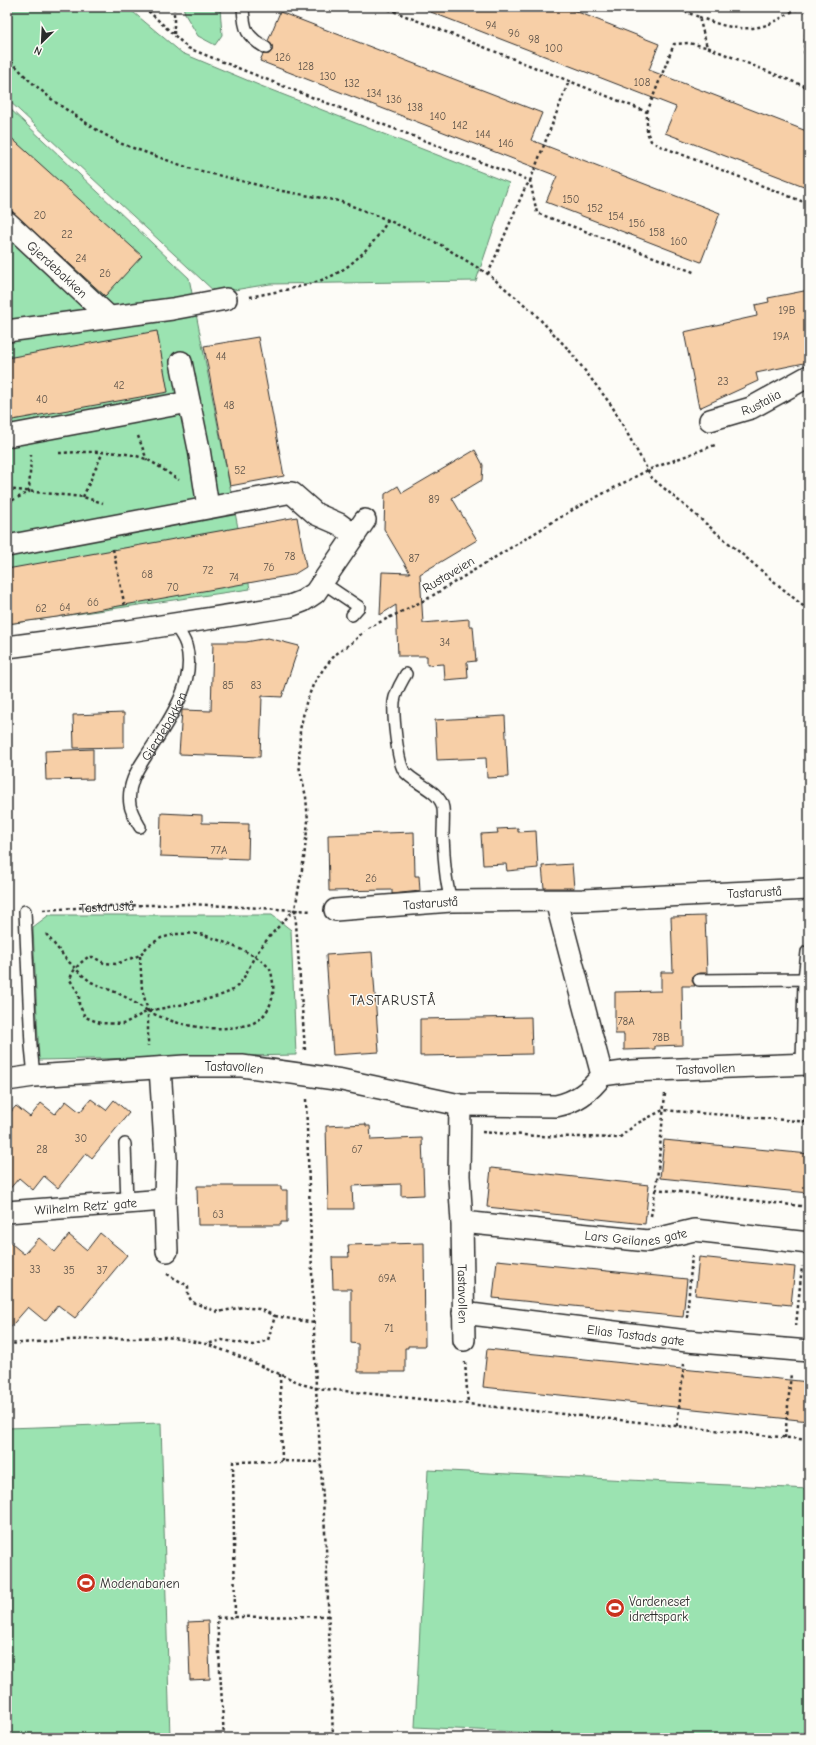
<svg xmlns="http://www.w3.org/2000/svg" width="816" height="1745" viewBox="0 0 816 1745" font-family="'Comic Neue',sans-serif">
  <style>
    .green { fill: #9be3b1; stroke: #63876e }
    .building { fill: #f7cfa7; stroke: #2b2b2b }
    .lines { fill: none; stroke-linecap: round; stroke-linejoin: round }
    .service-casing { stroke: #2b2b2b; stroke-width: 14 }
    .minor-casing { stroke: #2b2b2b; stroke-width: 24 }
    .path { stroke: #2b2b2b; stroke-width: 2.5; stroke-dasharray: 3 3; stroke-linecap: butt }
    .service { stroke: #fdfcf7; stroke-width: 11 }
    .minor { stroke: #fdfcf7; stroke-width: 21 }
    .labels { text-anchor: middle; stroke-width: 3; stroke-linejoin: round; paint-order: stroke }
    .number-label { font-size: 11px; fill: #5e544a }
    .street-label { font-size: 13px; fill: #2b2b2b; stroke: #fdfcf7 }
    .poi-label { font-size: 13px; fill: #2b2b2b; stroke: #fdfcf7; text-anchor: start }
    .neighbourhood-label { font-size: 14px; letter-spacing: 1px; fill: #2b2b2b; stroke: #fdfcf7 }
  </style>
  <rect width="100%" height="100%" fill="#fdfcf7"/>
  <filter id="ink" filterUnits="userSpaceOnUse"><feTurbulence type="fractalNoise" baseFrequency=".025" numOctaves="2"/><feDisplacementMap in="SourceGraphic" scale="8" xChannelSelector="R" yChannelSelector="G"/><feConvolveMatrix kernelMatrix="1 2 1 2 8 2 1 2 1" color-interpolation-filters="sRGB"/></filter>
  <g filter="url(#ink)">
    <g class="green">
      <polygon points="7,7 127,7 182,53 261,86 509,183 476,281 270,284 216,293 7,99"/>
      <polygon points="183,7 220,7 222,35 215,45 198,36 186,16"/>
      <polygon points="7,106 189,278 250,589 7,624"/>
      <polygon points="49,915 272,915 291,930 296,1055 39,1060 33,927"/>
      <polygon points="161,1423 170,1738 7,1738 7,1428"/>
      <polygon points="428,1470 809,1489 809,1738 641,1738 415,1727"/>
    </g>
    <g class="building">
      <polygon points="423,7 565,7 659,44 649,70 809,132 809,188 665,133 676,107 423,9"/>
      <polygon points="280,12 542,113 531,140 720,213 701,262 546,202 557,176 260,61 263,54 269,54 272,51 272,45 268,41"/>
      <polygon points="7,134 142,256 105,296 7,207"/>
      <polygon points="809,290 809,362 756,373 758,381 699,408 684,332 757,316 755,305 769,302 768,298"/>
      <polygon points="157,331 168,392 7,421 7,358"/>
      <polygon points="258,337 284,476 230,486 204,346"/>
      <polygon points="475,450 483,465 482,480 452,498 477,540 420,574 423,623 469,619 469,626 473,626 476,661 467,662 468,678 445,680 444,664 427,665 427,656 398,656 396,605 380,615 382,572 410,573 384,529 385,494 398,486 402,493"/>
      <polygon points="297,517 306,567 293,575 57,617 7,624 7,569"/>
      <polygon points="268,638 299,646 282,697 262,696 260,757 179,754 182,710 211,711 213,642 246,642"/>
      <polygon points="124,713 124,747 74,748 73,715"/>
      <polygon points="505,716 508,777 487,778 486,758 437,760 435,720"/>
      <polygon points="93,749 93,779 46,780 45,751"/>
      <polygon points="161,813 202,815 202,823 249,824 248,859 160,856"/>
      <polygon points="518,828 518,832 536,831 538,868 507,871 506,864 483,865 481,834 498,833 497,829"/>
      <polygon points="414,832 415,876 419,876 420,891 392,894 392,890 329,891 328,835"/>
      <polygon points="572,864 574,888 544,888 542,866"/>
      <polygon points="705,916 707,973 699,973 693,976 692,980 695,986 682,986 683,1045 655,1046 655,1049 624,1050 624,1034 615,1034 615,992 661,991 661,972 673,972 671,917"/>
      <polygon points="372,952 379,1052 333,1055 326,955"/>
      <polygon points="531,1017 532,1054 420,1056 420,1019"/>
      <polygon points="91,1099 106,1110 114,1100 129,1113 92,1158 86,1153 58,1188 44,1176 33,1190 19,1178 7,1192 7,1116 16,1106 30,1117 41,1103 55,1114 66,1101 80,1112"/>
      <polygon points="366,1124 366,1126 370,1126 371,1140 422,1138 424,1195 401,1196 401,1184 352,1186 353,1209 328,1209 326,1126"/>
      <polygon points="664,1140 809,1154 809,1193 660,1178"/>
      <polygon points="491,1168 649,1185 645,1224 487,1207"/>
      <polygon points="197,1186 281,1186 281,1190 287,1190 287,1222 281,1222 281,1225 198,1225"/>
      <polygon points="100,1233 127,1255 75,1318 58,1305 45,1321 28,1307 7,1331 7,1240 24,1254 39,1238 55,1252 69,1235 87,1250"/>
      <polygon points="424,1243 425,1346 408,1346 408,1348 405,1348 405,1372 358,1372 358,1344 351,1343 351,1289 333,1289 332,1257 349,1257 348,1245"/>
      <polygon points="699,1257 795,1267 791,1305 695,1295"/>
      <polygon points="497,1260 687,1279 683,1317 493,1298"/>
      <polygon points="487,1349 809,1382 809,1421 483,1387"/>
      <polygon points="208,1621 210,1679 190,1680 188,1622"/>
    </g>
    <g class="lines">
      <defs>
        <g id="service">
          <path d="M 243,7 C 244,30 246,36 266,48"/>
          <polyline points="322,582 359,607 352,615"/>
          <path d="M 406,674 C 401,683 395,692 394,702 C 393,715 397,760 404,771 C 414,784 440,790 443,808 C 444,816 443,826 443,835 C 444,857 445,879 451,901"/>
          <path id="s2" d="M 140,827 C 136,820 131,812 130,805 C 127,786 136,771 146,756 C 165,726 198,683 186,645 C 184,638 179,631 174,624"/>
          <polyline points="25,911 31,1046 34,1076"/>
          <polyline points="804,979 807,952"/>
          <polyline points="699,980 804,979 802,1064"/>
          <polyline points="125,1144 127,1203"/>
        </g>
        <g id="minor">
          <path id="s3" d="M 7,222 L 109,317"/>
          <polyline points="7,331 172,309 226,299"/>
          <polyline points="181,362 199,449 208,507"/>
          <path id="s4" d="M 710,420 L 751,408 L 809,376"/>
          <polyline points="7,436 189,402"/>
          <polyline points="7,546 287,493 292,493 316,514 339,524 354,535"/>
          <polyline points="7,647 129,631 290,606 303,601 315,593 365,520"/>
          <path id="s5" d="M 335,910 L 451,901 L 583,900 L 809,889"/>
          <polyline points="160,1068 166,1159 165,1200 167,1251"/>
          <path id="s6" d="M 602,1075 L 631,1071 L 809,1064"/>
          <path id="s7" d="M 7,1080 L 34,1076 L 185,1066 L 242,1066 L 342,1080 L 460,1105 L 556,1106 C 576,1102 590,1092 602,1075 L 556,901"/>
          <path id="s8" d="M 460,1105 L 459,1176 L 462,1222 L 464,1340"/>
          <path id="s9" d="M 7,1212 L 165,1200"/>
          <path id="s10" d="M 462,1222 L 648,1241 L 694,1230 L 809,1243"/>
          <path id="s11" d="M 463,1313 L 687,1341 L 809,1351"/>
        </g>
      </defs>
      <use href="#service" class="service-casing"/>
      <use href="#minor" class="minor-casing"/>
      <g class="path">
        <polyline points="144,7 188,48 288,88 530,181 537,213 696,273"/>
        <polyline points="383,7 647,112 647,132 651,141 660,146 809,204"/>
        <polyline points="673,7 699,17 707,47 809,88"/>
        <polyline points="809,9 804,50 809,72"/>
        <path d="M 699,17 C 724,27 748,34 774,22 C 783,17 792,11 801,7"/>
        <polyline points="174,34 174,7"/>
        <polyline points="7,57 29,80 55,102 100,132 122,144 189,168 282,191 339,201 388,220 441,245 488,274 532,311 569,350 612,406 652,478 809,611"/>
        <polyline points="647,112 674,44 689,43 706,47"/>
        <polyline points="488,274 525,188 530,181 569,81"/>
        <path d="M 250,297 C 274,292 305,287 327,278 C 352,268 376,242 388,220"/>
        <polyline points="138,436 147,460"/>
        <path d="M 59,453 C 84,452 124,449 148,460 C 158,465 169,474 179,480"/>
        <polyline points="7,489 83,497 103,503"/>
        <polyline points="83,497 103,452"/>
        <polyline points="7,503 29,492 31,455"/>
        <polyline points="113,549 125,607"/>
        <polyline points="368,628 427,599 574,509 648,470 715,445"/>
        <path id="s1" d="M 43,910 L 107,906 L 191,904 L 312,911"/>
        <path d="M 46,934 L 67,960 L 81,974 L 91,982 L 122,995 L 148,1011 C 167,1007 222,999 234,989 C 245,980 248,968 255,956 C 266,939 281,924 295,909"/>
        <path d="M 176,934 C 183,934 191,933 198,934 C 210,936 224,942 235,947 C 247,952 261,958 269,968 C 272,972 272,978 273,983 C 275,1001 266,1021 247,1025 C 215,1033 176,1026 148,1011 L 123,1024 L 100,1023 L 85,1017 L 79,1004 L 79,996 L 76,989 L 70,980 C 72,970 80,963 88,957 L 93,957 L 104,963 L 116,964 L 140,955 L 148,946 L 161,938 Z"/>
        <polyline points="140,956 142,989 148,1011 148,1046"/>
        <polyline points="305,1050 295,909 304,858 308,821 306,797 299,766 300,730 306,703 313,685 324,668 336,654 354,641 364,631"/>
        <polyline points="306,1099 316,1388 326,1548 333,1738"/>
        <polyline points="482,1132 537,1136 619,1138 636,1124 663,1110 809,1122"/>
        <polyline points="655,1189 809,1207"/>
        <polyline points="651,1216 657,1180 665,1094"/>
        <polyline points="167,1274 188,1286 188,1295 192,1302 218,1312 243,1307 259,1309 275,1316 268,1340 253,1345 222,1340 207,1344"/>
        <polyline points="275,1316 314,1323"/>
        <polyline points="687,1318 692,1255"/>
        <polyline points="796,1326 802,1266"/>
        <polyline points="7,1344 66,1340 168,1337 206,1344 231,1353 305,1385 316,1388 809,1440"/>
        <polyline points="465,1362 468,1404"/>
        <polyline points="280,1374 282,1461 320,1462"/>
        <polyline points="677,1426 684,1364"/>
        <polyline points="785,1438 791,1373"/>
        <polyline points="282,1461 233,1462 235,1617 328,1616"/>
        <polyline points="224,1738 217,1618 235,1617"/>
      </g>
      <use href="#service" class="service"/>
      <use href="#minor" class="minor"/>
    </g>
  </g>
  <defs>
    <symbol id="stadium-disc" viewBox="-11 -11 22 22"><circle r="9.5" fill="#c8321e" stroke="#fdfcf7"/><path d="M0-5a6.5 5 0 1 0 0 10a6.5 5 0 1 0 0-10ZM-3.5-1.8h7v3.6h-7Z" fill="#fff"/></symbol>
  </defs>
  <g fill-rule="evenodd">
    <use href="#stadium-disc" x="75" y="1572" width="22" height="22"/>
    <use href="#stadium-disc" x="604" y="1597" width="22" height="22"/>
  </g>
  <g class="labels">
    <g class="number-label">
      <text x="491" y="29">94</text>
      <text x="514" y="37">96</text>
      <text x="534" y="43">98</text>
      <text x="554" y="52">100</text>
      <text x="283" y="61">126</text>
      <text x="306" y="70">128</text>
      <text x="328" y="80">130</text>
      <text x="642" y="86">108</text>
      <text x="352" y="87">132</text>
      <text x="374" y="97">134</text>
      <text x="394" y="103">136</text>
      <text x="415" y="111">138</text>
      <text x="438" y="120">140</text>
      <text x="460" y="129">142</text>
      <text x="483" y="138">144</text>
      <text x="506" y="147">146</text>
      <text x="571" y="203">150</text>
      <text x="595" y="212">152</text>
      <text x="40" y="219">20</text>
      <text x="616" y="220">154</text>
      <text x="637" y="227">156</text>
      <text x="657" y="236">158</text>
      <text x="67" y="238">22</text>
      <text x="679" y="245">160</text>
      <text x="81" y="262">24</text>
      <text x="105" y="277">26</text>
      <text x="787" y="314">19B</text>
      <text x="781" y="340">19A</text>
      <text x="221" y="360">44</text>
      <text x="723" y="385">23</text>
      <text x="119" y="389">42</text>
      <text x="42" y="403">40</text>
      <text x="229" y="409">48</text>
      <text x="240" y="474">52</text>
      <text x="434" y="503">89</text>
      <text x="290" y="560">78</text>
      <text x="414" y="562">87</text>
      <text x="269" y="571">76</text>
      <text x="208" y="574">72</text>
      <text x="147" y="578">68</text>
      <text x="234" y="581">74</text>
      <text x="173" y="591">70</text>
      <text x="93" y="606">66</text>
      <text x="65" y="611">64</text>
      <text x="41" y="612">62</text>
      <text x="445" y="646">34</text>
      <text x="228" y="689">85</text>
      <text x="256" y="689">83</text>
      <text x="219" y="854">77A</text>
      <text x="371" y="882">26</text>
      <text x="626" y="1025">78A</text>
      <text x="661" y="1041">78B</text>
      <text x="81" y="1142">30</text>
      <text x="42" y="1153">28</text>
      <text x="357" y="1153">67</text>
      <text x="218" y="1218">63</text>
      <text x="35" y="1273">33</text>
      <text x="69" y="1274">35</text>
      <text x="102" y="1274">37</text>
      <text x="387" y="1282">69A</text>
      <text x="389" y="1332">71</text>
    </g>
    <g class="street-label">
      <text dy="5" stroke="none"><textPath href="#s3" startOffset="69">Gjerdebakken</textPath></text>
      <text dy="5" stroke="none"><textPath href="#s4" startOffset="54">Rustalia</textPath></text>
      <text transform="translate(448 574) rotate(-31)" y="5">Rustaveien</text>
      <text dy="5" stroke="none"><textPath href="#s2" startOffset="112">Gjerdebakken</textPath></text>
      <text dy="5" stroke="none"><textPath href="#s5" startOffset="420">Tastarustå</textPath></text>
      <text dy="5" stroke="none"><textPath href="#s5" startOffset="96">Tastarustå</textPath></text>
      <text dy="5" stroke="none"><textPath href="#s1" startOffset="64">Tastarustå</textPath></text>
      <text dy="5" stroke="none"><textPath href="#s7" startOffset="228">Tastavollen</textPath></text>
      <text dy="5" stroke="none"><textPath href="#s6" startOffset="104">Tastavollen</textPath></text>
      <text dy="5" stroke="none"><textPath href="#s9" startOffset="79">Wilhelm Retz' gate</textPath></text>
      <text dy="5" stroke="none"><textPath href="#s10" startOffset="175">Lars Geilanes gate</textPath></text>
      <text dy="5" stroke="none"><textPath href="#s8" startOffset="189">Tastavollen</textPath></text>
      <text dy="5" stroke="none"><textPath href="#s11" startOffset="174">Elias Tastads gate</textPath></text>
    </g>
    <g class="poi-label">
      <text x="100" y="1588">Modenabanen</text>
      <text x="629" y="1606">Vardeneset<tspan x="629" dy="15">idrettspark</tspan></text>
    </g>
    <g class="neighbourhood-label">
      <text x="393" y="1005">TASTARUSTÅ</text>
    </g>
  </g>
  <rect width="816" height="1745" fill="none" stroke="#fdfcf7" stroke-width="24"/>
  <rect x="12" y="12" width="792" height="1721" fill="none" stroke="#2b2b2b" stroke-width="1.5" filter="url(#ink)"/>
  <g transform="translate(42 42) rotate(204)" stroke="#fdfcf7" stroke-width="3" paint-order="stroke">
  <path d="M0-3L7 15L0 10L-7 15Z" fill="#2b2b2b"/>
  <text y="-6" font-size="11" font-weight="bold" text-anchor="middle" fill="#2b2b2b">N</text>
  </g>
</svg>
